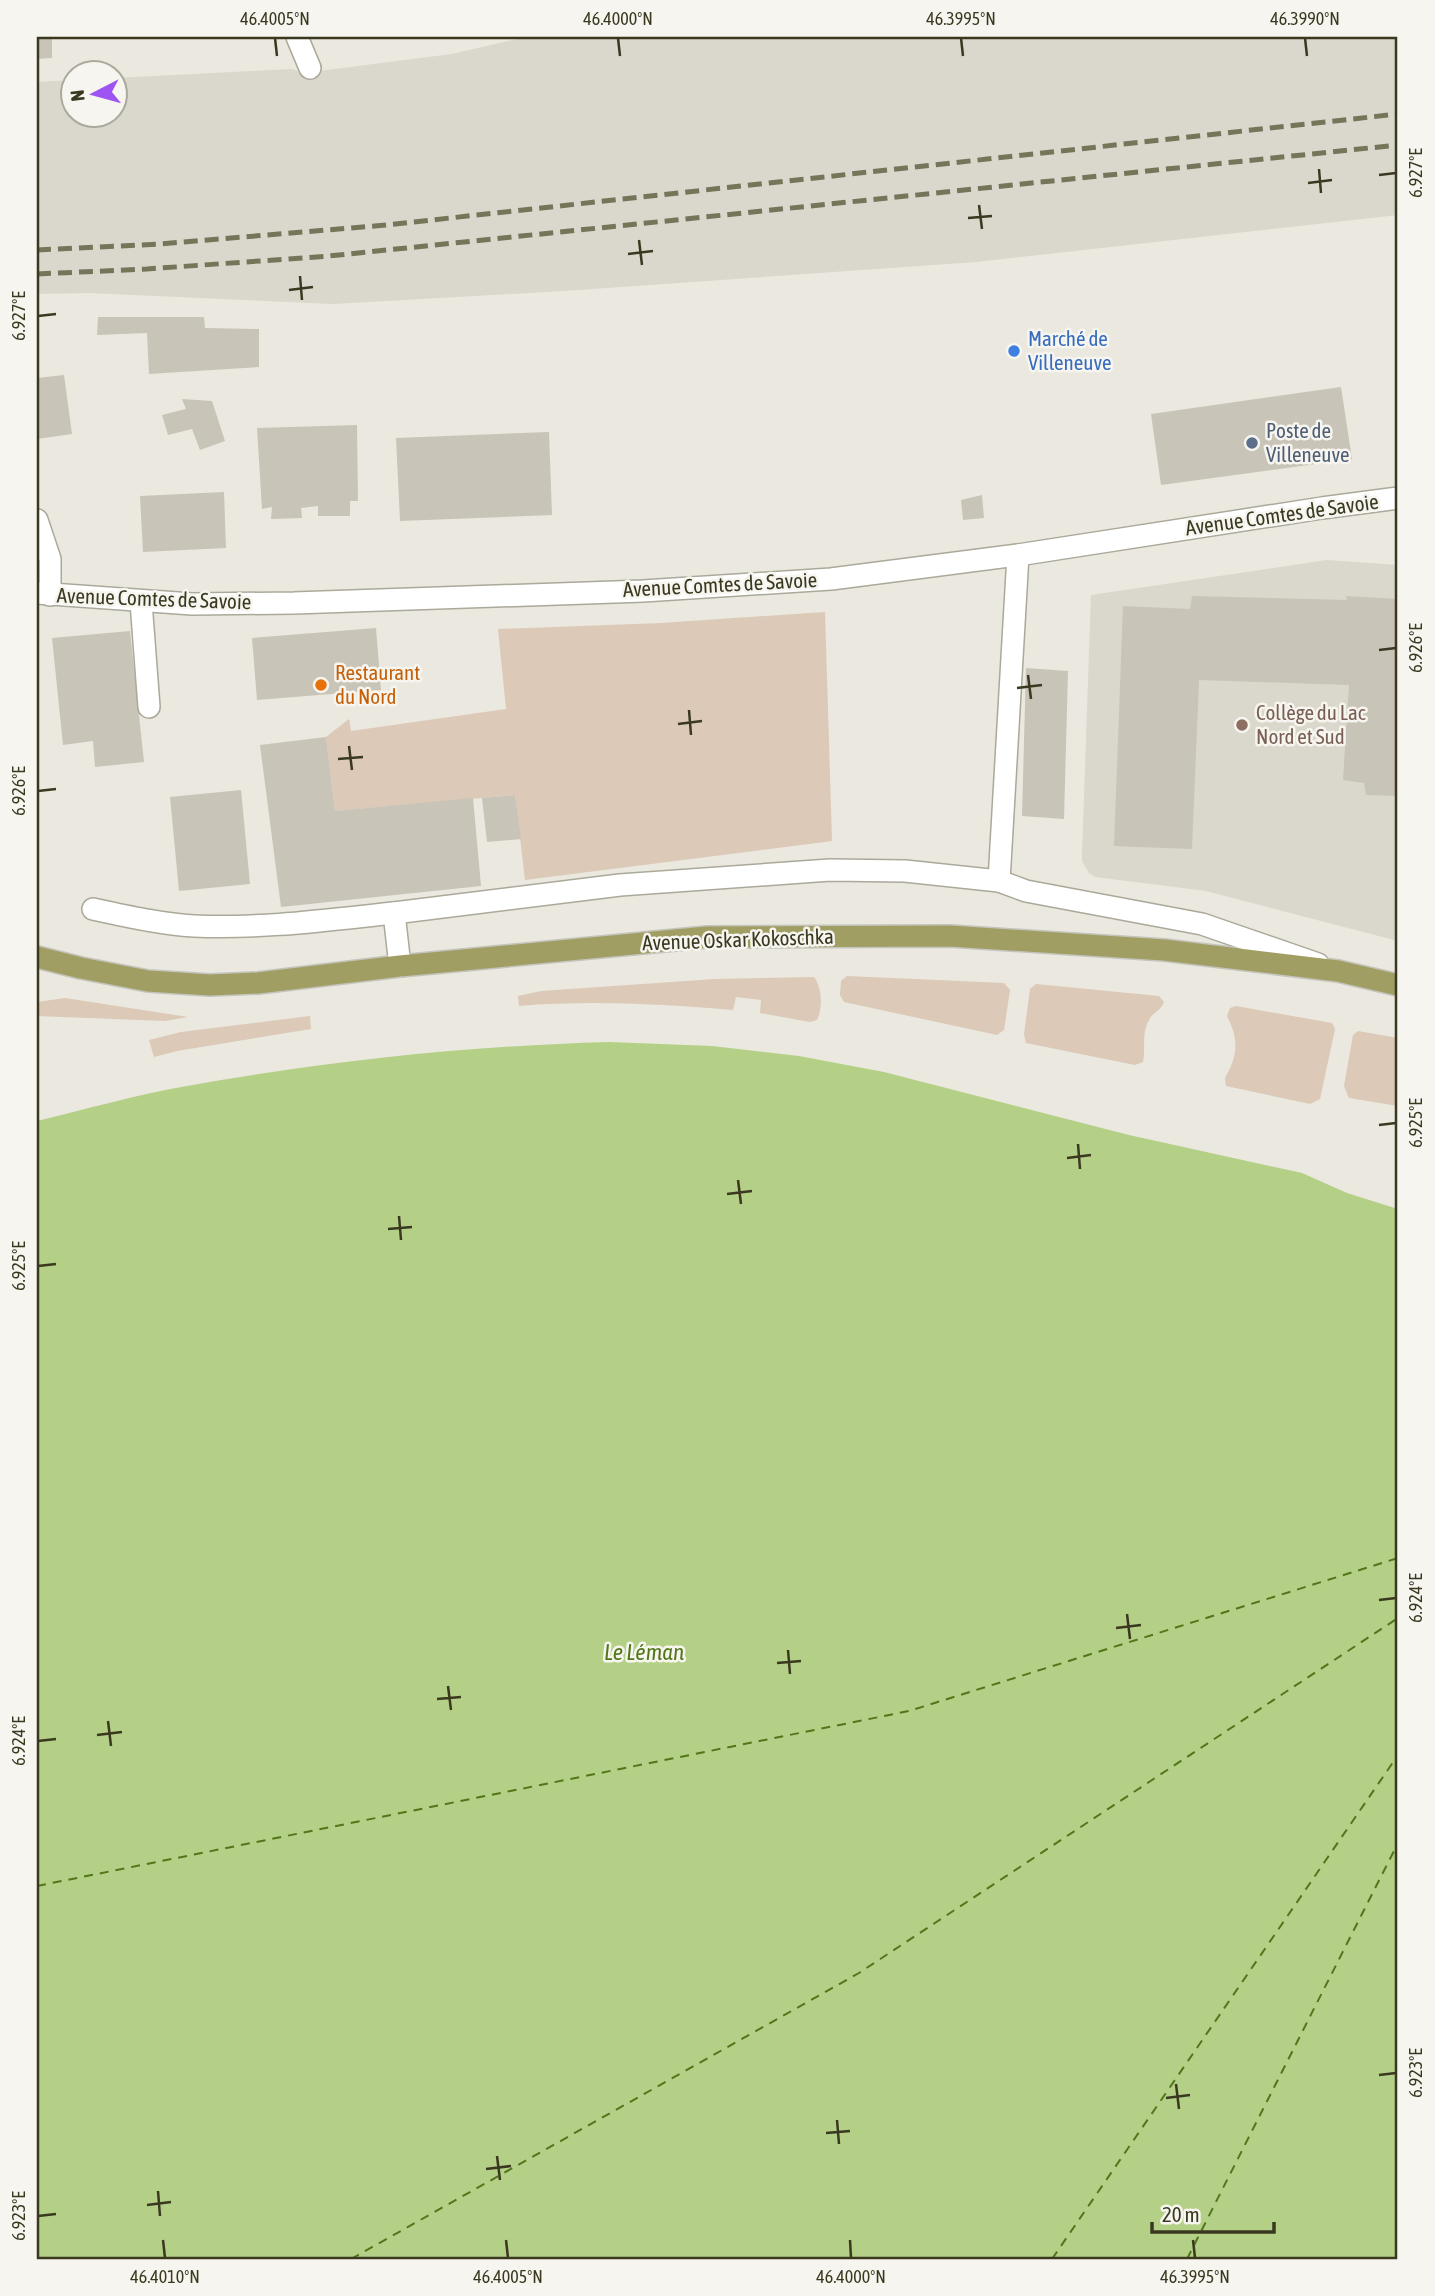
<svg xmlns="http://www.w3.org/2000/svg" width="1435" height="2296" viewBox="0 0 1435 2296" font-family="'Asap Condensed',sans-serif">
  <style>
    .built { fill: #dad7cd }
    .green { fill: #dcc9b7 }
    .water { fill: #b4d086 }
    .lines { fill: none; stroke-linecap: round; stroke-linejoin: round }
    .ferry { stroke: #52761a; stroke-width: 2; stroke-dasharray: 9 7; stroke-linecap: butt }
    .building { fill: #c8c4b7 }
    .minor-casing { stroke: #aba99a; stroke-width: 24 }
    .major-casing { stroke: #c4c4bc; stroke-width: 24 }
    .minor { stroke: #fff; stroke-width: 21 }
    .major { stroke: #a09e63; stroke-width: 21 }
    .rail { stroke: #76755a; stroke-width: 5; stroke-dasharray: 14 7; stroke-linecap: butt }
    .ticks { fill: none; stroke: #3a3920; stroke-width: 2.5 }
    .shop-dot { fill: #3f7fe0; stroke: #f7f5ef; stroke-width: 2.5 }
    .service-dot { fill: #5c6f8a; stroke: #f7f5ef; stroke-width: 2.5 }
    .food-dot { fill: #e8710a; stroke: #f7f5ef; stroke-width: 2.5 }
    .education-dot { fill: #8d6e63; stroke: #f7f5ef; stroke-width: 2.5 }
    .labels { text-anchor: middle; stroke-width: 5; stroke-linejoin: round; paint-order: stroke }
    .shop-label { font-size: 21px; fill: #366cbe; stroke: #f7f5ef; text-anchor: start }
    .service-label { font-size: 21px; fill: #4e5e75; stroke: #f7f5ef; text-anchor: start }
    .street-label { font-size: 21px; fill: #3a3920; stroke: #f7f5ef }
    .food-label { font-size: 21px; fill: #c56008; stroke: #f7f5ef; text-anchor: start }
    .education-label { font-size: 21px; fill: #785e54; stroke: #f7f5ef; text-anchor: start }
    .water-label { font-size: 23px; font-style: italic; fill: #52761a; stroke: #f7f5ef }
    .neatline { fill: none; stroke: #3a3920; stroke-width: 2.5 }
    .ticks-label { font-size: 18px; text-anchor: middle; fill: #3a3920 }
  </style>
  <rect width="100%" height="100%" fill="#eae8df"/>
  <g class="built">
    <polygon points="525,37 1398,37 1398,215 976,262 564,291 333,304 89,293 37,294 37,82 73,80 74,116 116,116 116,78 292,69 303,73 452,54"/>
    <polygon points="1327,560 1398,565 1398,941 1206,891 1095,877 1089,873 1082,861 1082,855 1091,595"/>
  </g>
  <g class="green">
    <polygon points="825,612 832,841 525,880 515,795 335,811 326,737 349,719 351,731 506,709 498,629 661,623"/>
    <polygon points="847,976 1004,983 1010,990 1004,1030 997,1035 844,1002 840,995 841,981"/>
    <path d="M 814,977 C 822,987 823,1008 817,1020 L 810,1022 L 760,1013 L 761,1000 L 736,997 L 733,1010 C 662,1004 590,1000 519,1006 L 518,996 L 541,991 L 715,979 Z"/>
    <path d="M 1036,984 L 1159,996 L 1164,1002 C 1161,1011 1153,1012 1149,1020 C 1141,1034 1146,1048 1143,1062 L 1135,1065 L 1026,1043 L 1024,1034 L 1030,989 Z"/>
    <polygon points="65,998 188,1017 165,1021 37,1016 37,1002"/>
    <path d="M 1236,1006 L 1332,1023 L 1335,1029 L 1320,1099 L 1310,1104 L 1226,1086 L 1225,1078 C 1238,1056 1239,1039 1227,1016 L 1230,1008 Z"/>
    <polygon points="310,1016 311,1029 177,1051 154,1057 149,1040 181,1032"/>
    <polygon points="1358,1031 1398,1038 1398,1106 1349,1098 1344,1086 1353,1035"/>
  </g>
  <path class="water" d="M 609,1042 L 712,1046 L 799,1056 L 884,1072 L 1129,1135 L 1302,1173 L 1347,1193 L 1398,1209 L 1398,2259 L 37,2259 L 37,1121 C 86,1109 136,1095 187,1086 C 326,1061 468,1046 609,1042 Z"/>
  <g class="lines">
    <g class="ferry">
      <polyline points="37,1886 909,1711 1398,1558"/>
      <polyline points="351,2259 859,1973 1398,1618"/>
      <polyline points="1052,2259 1398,1755"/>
      <polyline points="1187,2259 1398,1843"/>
    </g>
  </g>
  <g class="building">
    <polygon points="37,37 52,37 52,58 37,59"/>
    <polygon points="98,317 204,317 205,328 259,329 259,367 149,374 147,333 97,335"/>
    <polygon points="64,375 72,434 37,439 37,378"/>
    <polygon points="1341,387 1352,459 1161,485 1151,414"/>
    <polygon points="182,399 212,401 225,441 200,450 192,429 168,435 162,415 186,409"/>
    <polygon points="357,425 358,501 350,501 350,516 318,516 318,506 301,508 302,518 271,519 272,507 262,509 257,428"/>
    <polygon points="549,432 552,515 400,521 396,438"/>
    <polygon points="224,492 226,548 143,552 140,496"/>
    <polygon points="982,495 984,518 963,520 961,500"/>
    <polygon points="1192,596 1347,600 1346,596 1398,599 1398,796 1366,795 1364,783 1343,780 1349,685 1199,680 1192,849 1114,846 1123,606 1190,609"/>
    <polygon points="376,628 381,690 257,700 252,638"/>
    <polygon points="130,631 144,762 95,767 93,741 63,745 52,638"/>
    <polygon points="1026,668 1068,671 1064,819 1022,816"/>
    <polygon points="326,737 335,811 473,798 481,886 281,907 260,745"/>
    <polygon points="241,790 250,884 179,891 170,797"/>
    <polygon points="515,795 521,839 487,842 482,798"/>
  </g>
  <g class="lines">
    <defs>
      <g id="minor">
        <polyline points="297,37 310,68"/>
        <polyline points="37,520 50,559 50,595"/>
        <polyline points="37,593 192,604 294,603 643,591 831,579 1018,555 1322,508 1398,498"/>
        <polyline points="141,602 149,707"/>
        <polyline points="999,881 1018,555"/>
        <path d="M 93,909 C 126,916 160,924 194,926 C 261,929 327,920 394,913"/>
        <polyline points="400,966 394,913 620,885 830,870 905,871 999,881 1026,891 1202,924 1318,964"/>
      </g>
      <polyline id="major" points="37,957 81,968 148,981 210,985 258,983 400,966 707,937 950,936 1164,950 1338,971 1398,985"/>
    </defs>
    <use href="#minor" class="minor-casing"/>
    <use href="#major" class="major-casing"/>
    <use href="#minor" class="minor"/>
    <use href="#major" class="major"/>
    <g class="rail">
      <polyline points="37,250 160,244 386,225 1398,114"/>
      <polyline points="37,274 147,269 329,256 1398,145"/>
    </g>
  </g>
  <path class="ticks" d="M 275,38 L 277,56M 618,38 L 620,56M 961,38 L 963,56M 1305,38 L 1307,56M 1319,169 L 1321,193M 1379,175 L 1396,173M 1308,183 L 1332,180M 979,205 L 982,229M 968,218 L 992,216M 639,240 L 642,265M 628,254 L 653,251M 300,276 L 302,300M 289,290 L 313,287M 38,316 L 56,314M 1379,650 L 1396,648M 1028,675 L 1031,699M 1017,688 L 1042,685M 689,710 L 691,735M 678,724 L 702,721M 349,746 L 352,770M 338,759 L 363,757M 38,791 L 56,789M 1379,1125 L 1396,1123M 1078,1144 L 1080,1169M 1067,1158 L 1091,1155M 738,1180 L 741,1204M 727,1194 L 752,1191M 399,1216 L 401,1240M 388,1229 L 412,1227M 38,1266 L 56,1264M 1379,1600 L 1396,1598M 1127,1614 L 1130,1639M 1116,1628 L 1141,1625M 788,1650 L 790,1674M 777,1663 L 801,1661M 448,1686 L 451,1710M 437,1699 L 461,1697M 108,1721 L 111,1746M 97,1735 L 122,1732M 38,1741 L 56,1739M 1379,2075 L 1396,2073M 1176,2084 L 1179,2109M 1166,2098 L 1190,2095M 837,2120 L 839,2144M 826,2133 L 850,2131M 497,2156 L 500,2180M 486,2169 L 511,2166M 158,2191 L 160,2216M 147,2205 L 171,2202M 38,2216 L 56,2214M 163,2240 L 165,2258M 506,2240 L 508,2258M 850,2240 L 851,2258M 1193,2240 L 1195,2258"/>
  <circle class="shop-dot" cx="1014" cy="351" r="7"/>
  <circle class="service-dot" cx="1252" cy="443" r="7"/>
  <circle class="food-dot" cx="321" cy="685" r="7"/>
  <circle class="education-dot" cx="1242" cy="725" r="7"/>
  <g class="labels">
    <g class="shop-label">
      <text x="1028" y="346">Marché de<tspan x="1028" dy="24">Villeneuve</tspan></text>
    </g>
    <g class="service-label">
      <text x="1266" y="438">Poste de<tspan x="1266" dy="24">Villeneuve</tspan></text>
    </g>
    <g class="street-label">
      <text transform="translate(1282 515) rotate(-8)" y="7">Avenue Comtes de Savoie</text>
      <text transform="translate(720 585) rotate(-3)" y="7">Avenue Comtes de Savoie</text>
      <text transform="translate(154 599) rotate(2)" y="7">Avenue Comtes de Savoie</text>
      <text transform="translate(738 940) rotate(-2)" y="7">Avenue Oskar Kokoschka</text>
    </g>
    <g class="food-label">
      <text x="335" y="680">Restaurant<tspan x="335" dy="24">du Nord</tspan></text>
    </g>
    <g class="education-label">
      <text x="1256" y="720">Collège du Lac<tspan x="1256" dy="24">Nord et Sud</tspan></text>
    </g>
    <g class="water-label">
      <text x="644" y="1660">Le Léman</text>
    </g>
  </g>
  <rect width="1435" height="2296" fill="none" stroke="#f7f5ef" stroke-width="77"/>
  <g transform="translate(94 94) rotate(264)"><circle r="33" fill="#f7f5ef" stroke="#abaa9c" stroke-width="2"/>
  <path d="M0-5L12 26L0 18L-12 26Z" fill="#9e54f3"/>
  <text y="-10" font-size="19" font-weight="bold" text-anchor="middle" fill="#3a3920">N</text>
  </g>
  <path d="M1152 2222v10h122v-10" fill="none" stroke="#3a3920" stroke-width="3.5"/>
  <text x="1162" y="2222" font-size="21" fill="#3a3920" stroke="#f7f5ef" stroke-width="5" paint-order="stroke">20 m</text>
  <rect x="38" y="38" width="1358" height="2220" class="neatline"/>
  <g class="ticks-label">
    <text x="275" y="25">46.4005°N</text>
    <text x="618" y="25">46.4000°N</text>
    <text x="961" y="25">46.3995°N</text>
    <text x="1305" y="25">46.3990°N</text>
    <text transform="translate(1416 173) rotate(-90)" y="6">6.927°E</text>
    <text transform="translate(19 316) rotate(-90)" y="6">6.927°E</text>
    <text transform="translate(1416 648) rotate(-90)" y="6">6.926°E</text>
    <text transform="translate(19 791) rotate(-90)" y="6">6.926°E</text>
    <text transform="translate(1416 1123) rotate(-90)" y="6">6.925°E</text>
    <text transform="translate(19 1266) rotate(-90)" y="6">6.925°E</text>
    <text transform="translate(1416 1598) rotate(-90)" y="6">6.924°E</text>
    <text transform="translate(19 1741) rotate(-90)" y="6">6.924°E</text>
    <text transform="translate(1416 2073) rotate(-90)" y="6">6.923°E</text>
    <text transform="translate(19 2216) rotate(-90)" y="6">6.923°E</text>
    <text x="165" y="2283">46.4010°N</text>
    <text x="508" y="2283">46.4005°N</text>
    <text x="851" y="2283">46.4000°N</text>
    <text x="1195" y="2283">46.3995°N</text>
  </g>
</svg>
